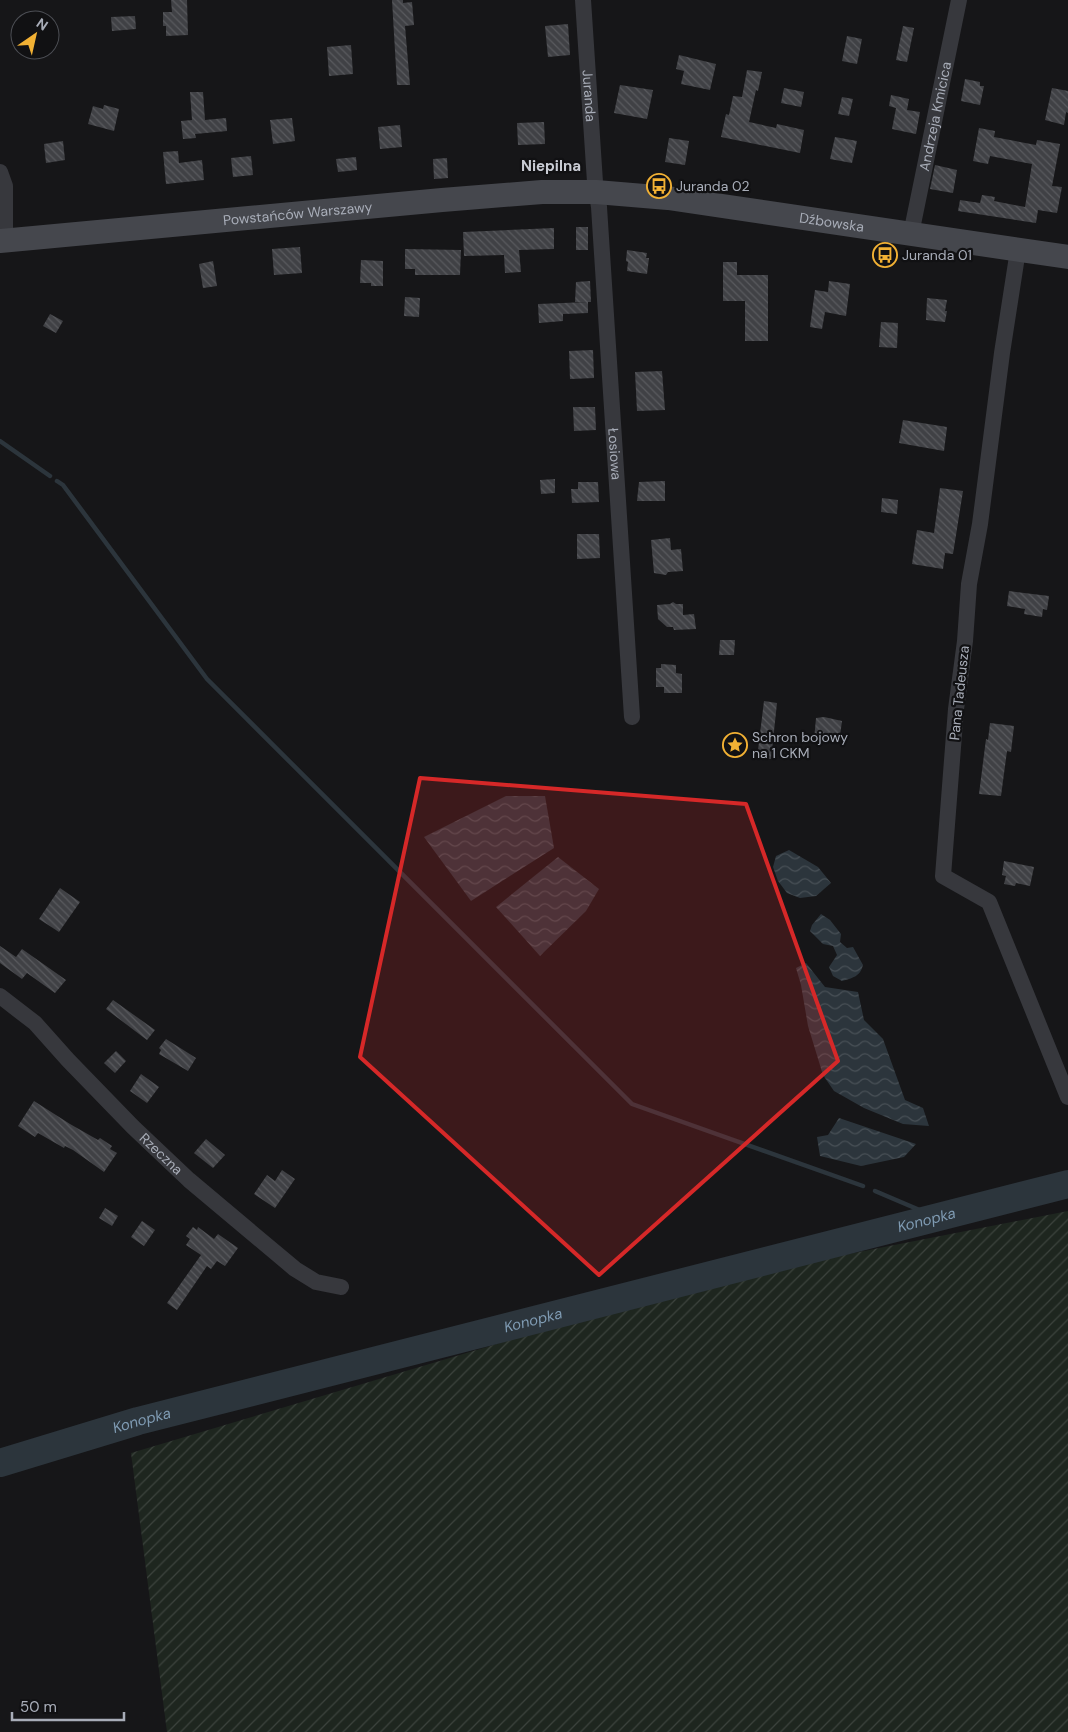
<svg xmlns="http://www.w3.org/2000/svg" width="1068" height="1732" viewBox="0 0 1068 1732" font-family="'DM Sans',sans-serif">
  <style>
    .garden { fill: url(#garden-furrows) }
    .water { fill: url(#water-waves) }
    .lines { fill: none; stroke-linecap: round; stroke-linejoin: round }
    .stream { stroke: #2c353c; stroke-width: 4.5 }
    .river { stroke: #2c353c; stroke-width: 28 }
    .building { fill: url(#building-back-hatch) }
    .street { stroke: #37383d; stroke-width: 16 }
    .secondary { stroke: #45474d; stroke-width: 24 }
    .marked { fill: #d62828; fill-opacity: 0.2; stroke: #d62828; stroke-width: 4; stroke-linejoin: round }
    .labels { text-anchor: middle; stroke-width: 4.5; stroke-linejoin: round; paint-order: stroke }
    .street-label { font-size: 14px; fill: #a8adb8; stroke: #111113 }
    .poi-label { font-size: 14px; fill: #a8adb8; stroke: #111113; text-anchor: start }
    .neighbourhood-label { font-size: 15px; font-weight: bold; fill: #c9ccd4; stroke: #111113 }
    .water-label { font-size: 15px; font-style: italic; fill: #7f9bb3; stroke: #111113 }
  </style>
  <defs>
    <pattern id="garden-furrows" width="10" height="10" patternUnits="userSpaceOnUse" patternTransform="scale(1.25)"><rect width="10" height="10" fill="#1e261f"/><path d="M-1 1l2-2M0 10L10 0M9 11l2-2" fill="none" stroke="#3c433d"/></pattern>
    <pattern id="water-waves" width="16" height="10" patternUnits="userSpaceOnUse" patternTransform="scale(1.25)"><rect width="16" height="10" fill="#2c353c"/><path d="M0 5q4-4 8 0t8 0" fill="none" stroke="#485056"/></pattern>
    <pattern id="building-back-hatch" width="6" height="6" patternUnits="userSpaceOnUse" patternTransform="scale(1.25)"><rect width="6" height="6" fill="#404145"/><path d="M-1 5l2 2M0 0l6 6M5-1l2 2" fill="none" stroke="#595a5e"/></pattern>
  </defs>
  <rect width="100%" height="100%" fill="#161618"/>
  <polygon class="garden" points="1068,1211 1068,1732 167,1732 131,1453 513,1339 747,1274"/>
  <g class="water">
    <polygon points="506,796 545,796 554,848 471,901 424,837"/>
    <polygon points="789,850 818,867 831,883 816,896 800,898 787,893 778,881 773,867 776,856"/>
    <polygon points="558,857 599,889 586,911 540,956 496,907"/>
    <path d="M 821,914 L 830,920 L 841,934 L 840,942 L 847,948 L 853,947 L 863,965 C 860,977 852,978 842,981 L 833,976 L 829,967 L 837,955 L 833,946 L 823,944 L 810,931 L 812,925 Z"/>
    <polygon points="806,963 825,987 858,992 864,1020 883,1039 905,1100 923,1108 929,1126 903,1124 864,1108 834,1091 823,1075 808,1026 801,985 796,968"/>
    <polygon points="839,1118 916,1144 904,1157 861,1166 820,1156 817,1137 828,1135"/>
  </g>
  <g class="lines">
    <g class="stream">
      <polyline points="0,441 50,476"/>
      <polyline points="57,481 63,485 207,679 632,1104 863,1186"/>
      <polyline points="875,1191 936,1217"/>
    </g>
    <path class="river" id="s1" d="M 0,1463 L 138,1421 L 1068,1184"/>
  </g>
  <g class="building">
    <polygon points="171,0 187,0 188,35 166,36 166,26 163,26 163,12 172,12"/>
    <polygon points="392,0 403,0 403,3 412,2 414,25 405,26 410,85 397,85"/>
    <polygon points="135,16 136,29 112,31 111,17"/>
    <polygon points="568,24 570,55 548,57 545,26"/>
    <polygon points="903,26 914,28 907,62 896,60"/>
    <polygon points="847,36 862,39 857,64 842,61"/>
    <polygon points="351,45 353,74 329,76 327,47"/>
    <polygon points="679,55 716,64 710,90 681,84 684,71 676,69"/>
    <polygon points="747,70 762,72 758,91 756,90 749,122 776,128 777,124 804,130 800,153 721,137 726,114 729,115 733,96 742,97"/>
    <polygon points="965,79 980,82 980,86 984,86 980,105 961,101"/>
    <polygon points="620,85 653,90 647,119 614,113"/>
    <polygon points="784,88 804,92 801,107 781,103"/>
    <polygon points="1052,88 1068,91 1068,113 1066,112 1064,125 1045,120"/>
    <polygon points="190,92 203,92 205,120 226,118 227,131 195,134 196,138 183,139 181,121 192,120"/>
    <polygon points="891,95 909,99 907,110 920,112 916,134 892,129 896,108 889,106"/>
    <polygon points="842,97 853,99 849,116 838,114"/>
    <polygon points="104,105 119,109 114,131 88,124 93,106 103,109"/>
    <polygon points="292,118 295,141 273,144 270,120"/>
    <polygon points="544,122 545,144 518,145 517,123"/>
    <polygon points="400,125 402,147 380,149 378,127"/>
    <polygon points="979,128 995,131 994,137 1036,145 1037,140 1060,144 1052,186 1062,187 1057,213 1038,210 1036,223 958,211 960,200 980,203 982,195 995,197 994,201 1025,207 1032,164 990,156 988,164 973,161"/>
    <polygon points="835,137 857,141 852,163 830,159"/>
    <polygon points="669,138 689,141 685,165 665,162"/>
    <polygon points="63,141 65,160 46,163 44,144"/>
    <polygon points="178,151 179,163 202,160 204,180 166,184 163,152"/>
    <polygon points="251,156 253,175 233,177 231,158"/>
    <polygon points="356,157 357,170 338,172 336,159"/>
    <polygon points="447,158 448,178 434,179 433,159"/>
    <polygon points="935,165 957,170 953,193 930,189"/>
    <rect x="576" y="227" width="12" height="23"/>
    <polygon points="554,228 554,249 519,250 521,272 505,273 504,255 464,256 463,232"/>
    <polygon points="300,247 302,273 274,275 272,249"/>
    <polygon points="405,249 461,250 460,275 415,275 415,269 405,269"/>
    <polygon points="627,250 647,253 646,258 649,258 647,274 627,271 628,262 626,261"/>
    <polygon points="361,260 383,261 383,286 371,286 371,283 360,283"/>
    <polygon points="213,261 217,286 203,288 199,264"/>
    <polygon points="723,262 737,262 737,275 768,275 768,341 745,341 745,301 723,301"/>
    <polygon points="590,281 591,302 575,302 576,282"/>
    <polygon points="829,281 850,284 846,316 825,312 822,329 810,327 815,290 828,292"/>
    <polygon points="405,297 420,298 419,317 404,316"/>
    <polygon points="927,298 947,300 945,311 947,311 945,322 926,320"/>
    <polygon points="588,302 588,313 563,314 563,321 539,323 538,304"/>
    <polygon points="50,314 63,321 56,333 43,326"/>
    <polygon points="881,322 898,323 897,348 879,347"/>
    <polygon points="593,350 594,378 570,379 569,351"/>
    <polygon points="662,371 665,410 637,411 635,372"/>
    <polygon points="573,407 595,407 596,430 574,431"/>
    <polygon points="903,420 947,427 944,451 899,443"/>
    <polygon points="555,479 555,493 541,494 540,480"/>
    <polygon points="665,481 665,501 637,501 639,482"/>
    <polygon points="578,482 598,482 599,502 572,503 571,489 578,489"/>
    <polygon points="940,488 963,491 953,554 945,553 943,569 912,564 917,530 934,533"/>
    <polygon points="882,498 898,500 897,514 881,512"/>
    <polygon points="577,534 599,534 600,558 577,559"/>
    <polygon points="670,538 671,550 681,549 683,571 668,572 666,575 654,573 651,540"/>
    <polygon points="1009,591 1049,596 1047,610 1043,609 1042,617 1024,614 1025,609 1007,606"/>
    <polygon points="673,602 676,604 683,604 683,615 694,614 696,629 674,630 673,627 667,627 658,619 657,605 670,604"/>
    <polygon points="720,640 735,640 734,655 719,655"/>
    <polygon points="661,664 676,665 676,673 682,674 682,693 664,693 664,687 656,687 656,668 661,668"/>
    <polygon points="764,701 777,703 771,759 757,758"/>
    <polygon points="824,717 842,721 839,743 814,740 816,718"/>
    <polygon points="990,723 1014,726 1011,752 1007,751 1001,796 979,794 986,739 988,740"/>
    <polygon points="1004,861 1034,867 1030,886 1016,883 1015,886 1004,884 1006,876 1002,875"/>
    <polygon points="60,888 80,902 59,932 39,919"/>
    <polygon points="0,946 16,957 22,949 66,980 55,993 27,973 22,979 0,963"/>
    <polygon points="113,1000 155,1030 147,1040 106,1009"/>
    <polygon points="166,1039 196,1058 188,1071 159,1054 161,1050 159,1048"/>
    <polygon points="116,1051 126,1061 115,1073 104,1063"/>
    <polygon points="141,1074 159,1087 147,1103 130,1091"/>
    <polygon points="34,1101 70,1124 98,1140 100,1138 112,1146 110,1149 117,1153 104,1172 73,1150 65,1146 64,1148 38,1133 35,1137 18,1126"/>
    <polygon points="206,1139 225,1155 213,1168 194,1153"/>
    <polygon points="282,1170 295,1179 275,1208 254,1194 267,1175 275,1181"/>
    <polygon points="105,1208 118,1216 112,1226 99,1218"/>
    <polygon points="142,1221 155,1230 144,1246 131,1237"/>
    <polygon points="193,1227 197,1230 198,1227 214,1239 218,1234 238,1248 225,1266 217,1261 211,1269 207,1266 177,1310 167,1303 201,1255 186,1245 190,1239 186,1236"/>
  </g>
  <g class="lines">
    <g class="street">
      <path id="s2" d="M 583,0 L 595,182 L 599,207 L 632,717"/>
      <polyline points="0,172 5,186 5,241"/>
      <path id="s3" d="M 911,234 L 959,0"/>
      <polyline points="1018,250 1002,353 980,524 969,584 965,641 956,709 943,876 989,902 1068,1097"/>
      <path id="s4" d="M 0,996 L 35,1023 L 68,1060 L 133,1127 L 189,1180 L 295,1269 L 316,1282 L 341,1287"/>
    </g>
    <path class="secondary" id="s5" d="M 0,241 L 442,200 L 542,192 L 596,192 L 668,198 L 1068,257"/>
  </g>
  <path class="marked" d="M 420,778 L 746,804 L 838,1061 L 599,1275 L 360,1057 Z"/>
  <defs>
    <symbol id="bus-ring" viewBox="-11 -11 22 22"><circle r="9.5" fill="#111113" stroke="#f2b134" stroke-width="1.5"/><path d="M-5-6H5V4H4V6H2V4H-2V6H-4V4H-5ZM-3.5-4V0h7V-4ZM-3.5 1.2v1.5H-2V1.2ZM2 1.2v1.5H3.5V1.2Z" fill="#f2b134"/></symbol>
    <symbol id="sight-ring" viewBox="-11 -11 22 22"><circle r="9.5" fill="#111113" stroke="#f2b134" stroke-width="1.5"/><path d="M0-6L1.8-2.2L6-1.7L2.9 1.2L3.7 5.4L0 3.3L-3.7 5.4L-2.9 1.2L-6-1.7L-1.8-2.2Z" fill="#f2b134"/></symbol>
  </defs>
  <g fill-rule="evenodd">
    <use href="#bus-ring" x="645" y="172" width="28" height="28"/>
    <use href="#bus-ring" x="871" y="241" width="28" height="28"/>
    <use href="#sight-ring" x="721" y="731" width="28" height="28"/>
  </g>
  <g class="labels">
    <g class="street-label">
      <text dy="5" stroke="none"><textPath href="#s2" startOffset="96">Juranda</textPath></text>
      <text dy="5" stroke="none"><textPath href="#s3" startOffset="120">Andrzeja Kmicica</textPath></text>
      <text dy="5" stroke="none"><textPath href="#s5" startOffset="299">Powstańców Warszawy</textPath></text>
      <text dy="5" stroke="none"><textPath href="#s5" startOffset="836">Dźbowska</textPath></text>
      <text dy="5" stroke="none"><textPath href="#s2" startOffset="455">Łosiowa</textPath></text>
      <text transform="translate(959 693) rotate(-84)" y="5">Pana Tadeusza</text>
      <text dy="5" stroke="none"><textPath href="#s4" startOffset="226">Rzeczna</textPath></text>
    </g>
    <g class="poi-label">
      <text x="676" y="191">Juranda 02</text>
      <text x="902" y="260">Juranda 01</text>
      <text x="752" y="742">Schron bojowy<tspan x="752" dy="16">na 1 CKM</tspan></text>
    </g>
    <g class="neighbourhood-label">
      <text x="551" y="171">Niepilna</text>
    </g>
    <g class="water-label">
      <text dy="5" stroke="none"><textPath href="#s1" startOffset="958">Konopka</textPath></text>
      <text dy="5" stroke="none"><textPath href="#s1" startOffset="552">Konopka</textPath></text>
      <text dy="5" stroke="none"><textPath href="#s1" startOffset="148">Konopka</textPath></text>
    </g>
  </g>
  <g transform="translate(35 35) rotate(34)"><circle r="24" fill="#111113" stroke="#4d4f55"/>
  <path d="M0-4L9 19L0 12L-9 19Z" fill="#f2b134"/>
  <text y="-8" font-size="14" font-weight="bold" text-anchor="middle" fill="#a8adb8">N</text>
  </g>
  <path d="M12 1712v8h112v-8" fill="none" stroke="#a8adb8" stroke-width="2.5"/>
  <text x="20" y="1712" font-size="15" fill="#a8adb8" stroke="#111113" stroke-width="4" paint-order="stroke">50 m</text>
</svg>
